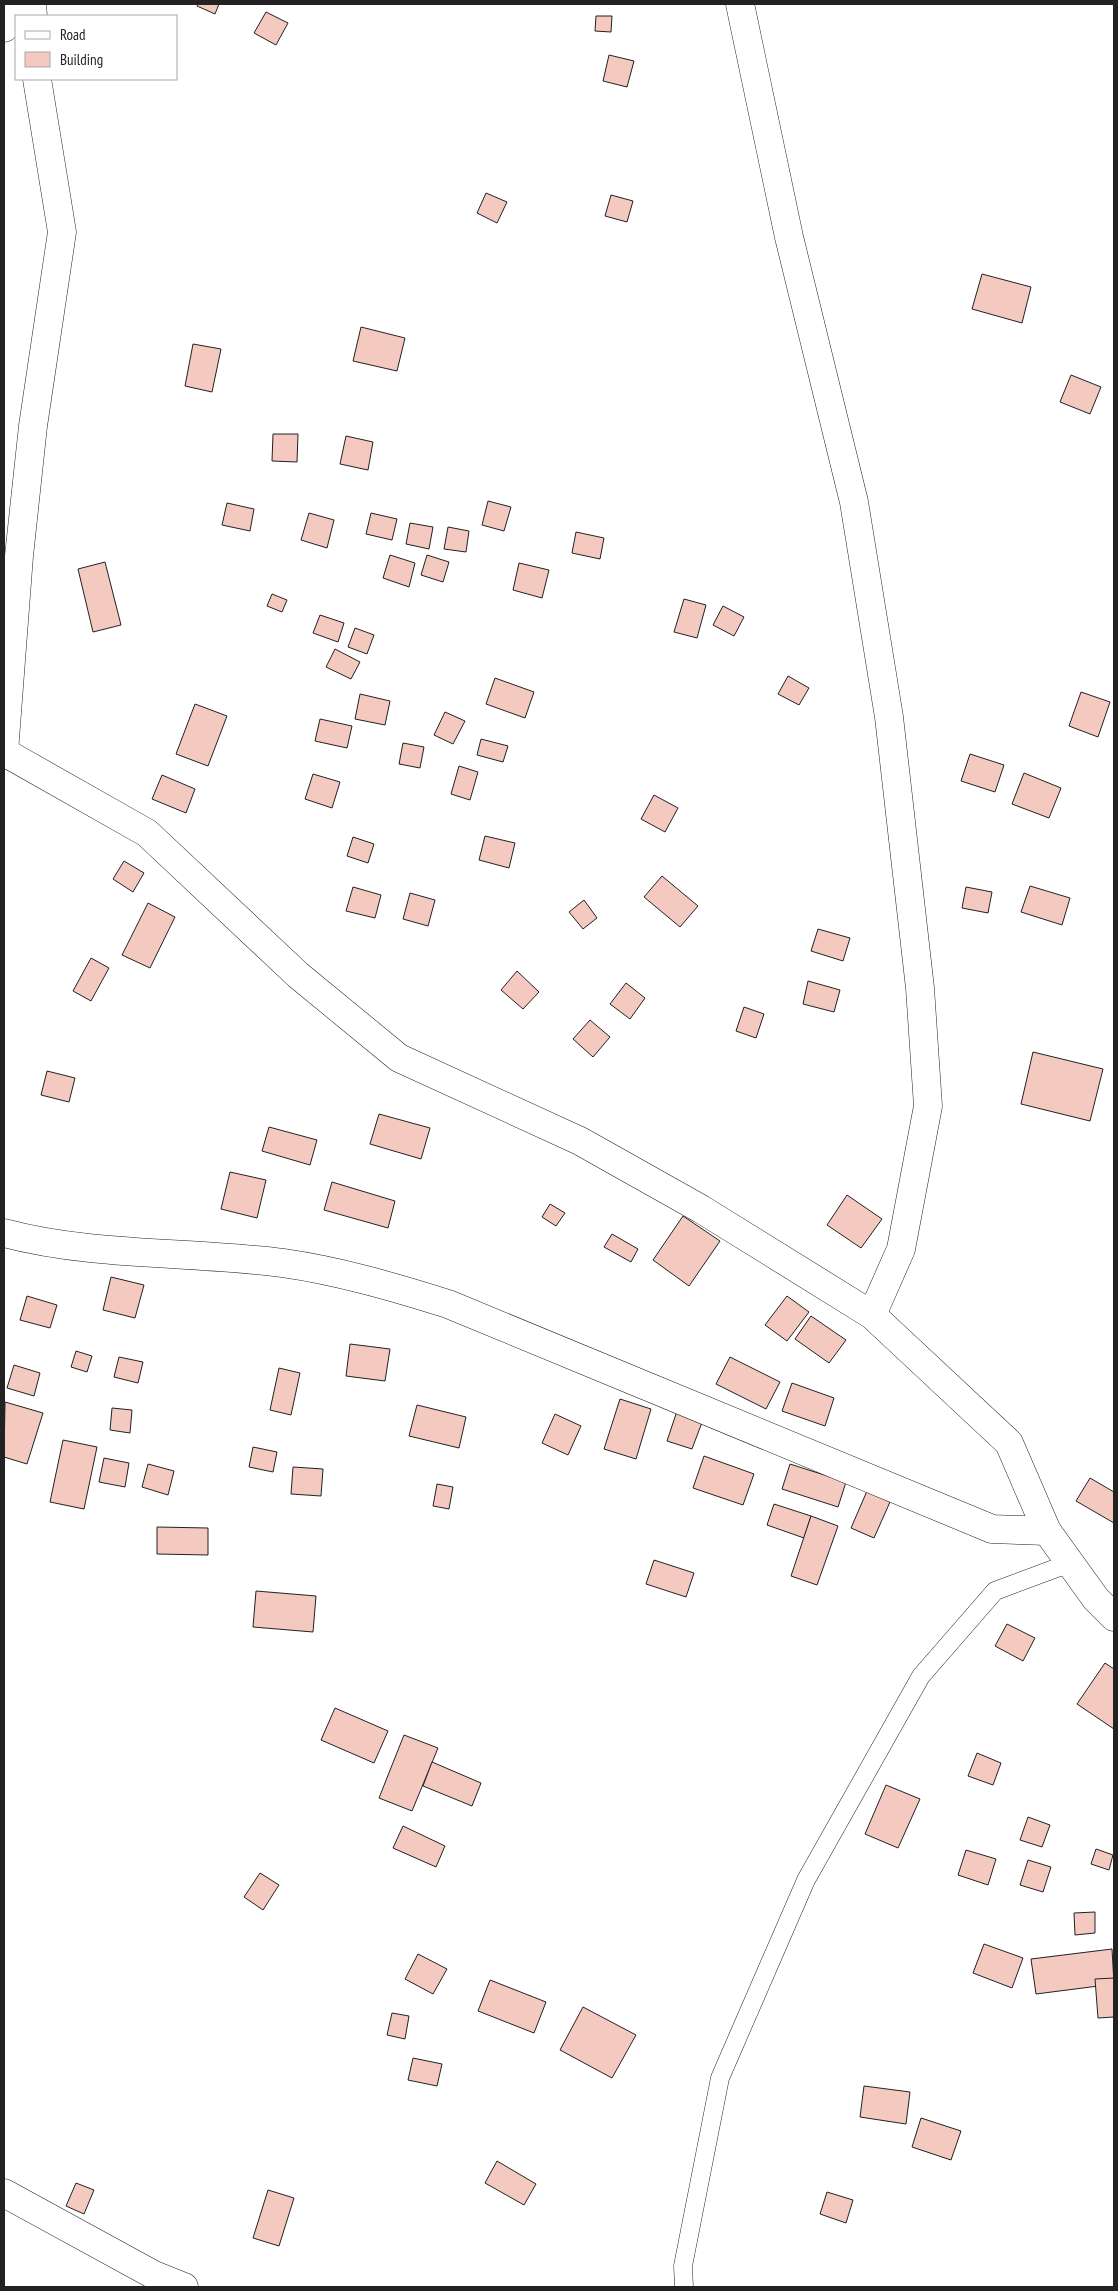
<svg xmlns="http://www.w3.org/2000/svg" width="1118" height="2291" viewBox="0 0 1118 2291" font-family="'PT Sans Narrow',sans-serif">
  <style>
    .building { fill: #f3c9c0; stroke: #222 }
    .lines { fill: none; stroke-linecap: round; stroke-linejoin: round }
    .service-casing { stroke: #222; stroke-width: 19 }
    .minor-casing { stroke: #222; stroke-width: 29 }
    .service { stroke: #fff; stroke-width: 18 }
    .minor { stroke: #fff; stroke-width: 28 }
  </style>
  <rect width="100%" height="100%" fill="#fff"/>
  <g class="building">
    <polygon points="198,4 219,4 215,14 197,6"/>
    <polygon points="266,12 288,23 276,45 254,33"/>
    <polygon points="596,16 612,16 611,32 595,31"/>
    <polygon points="609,55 634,61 627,87 603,81"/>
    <polygon points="486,193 507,202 497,223 477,213"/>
    <polygon points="611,195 633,201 627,222 605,216"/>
    <polygon points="982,274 1031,287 1022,323 972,309"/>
    <polygon points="361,327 405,338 397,371 353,361"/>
    <polygon points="193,344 221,349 212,392 185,386"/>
    <polygon points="1071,375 1101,387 1090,414 1060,402"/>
    <polygon points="273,434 298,434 297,462 272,461"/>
    <polygon points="346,436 373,442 368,470 340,464"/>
    <polygon points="488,501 511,507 504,531 482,525"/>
    <polygon points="227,503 254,509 250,531 222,525"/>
    <polygon points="309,513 334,520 327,548 301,540"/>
    <polygon points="371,513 397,519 392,540 366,534"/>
    <polygon points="410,523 433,527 429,549 406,544"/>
    <polygon points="448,527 469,531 466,552 444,549"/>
    <polygon points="576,532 604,538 600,559 572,553"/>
    <polygon points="390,555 415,563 409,587 383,578"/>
    <polygon points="427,555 449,562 443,582 421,575"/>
    <polygon points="105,562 121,625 93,632 78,569"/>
    <polygon points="519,563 549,570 542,598 513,590"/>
    <polygon points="272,594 287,600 282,612 267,606"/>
    <polygon points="684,599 706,605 697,638 674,632"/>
    <polygon points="723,606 744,617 734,636 713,625"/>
    <polygon points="320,615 344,623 338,642 313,633"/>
    <polygon points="355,628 374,635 367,654 348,647"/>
    <polygon points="335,649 360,662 351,679 326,667"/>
    <polygon points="788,676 809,688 799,705 778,694"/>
    <polygon points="495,678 534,692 525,718 486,704"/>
    <polygon points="1081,692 1110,702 1098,737 1069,726"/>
    <polygon points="360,694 390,701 385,725 355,719"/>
    <polygon points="195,704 227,716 208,766 176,754"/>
    <polygon points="445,712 465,721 453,744 434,735"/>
    <polygon points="320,719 352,726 347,748 315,741"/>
    <polygon points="481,739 508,746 503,762 477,755"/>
    <polygon points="403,743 424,747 420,768 399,764"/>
    <polygon points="970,754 1004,765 995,792 961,781"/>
    <polygon points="459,766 478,772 470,800 451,794"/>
    <polygon points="1024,773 1061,788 1049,818 1012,804"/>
    <polygon points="313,774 340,782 332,808 305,799"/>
    <polygon points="162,775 195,789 186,813 152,799"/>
    <polygon points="654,795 678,808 665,832 641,819"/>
    <polygon points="485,836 515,843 509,868 479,860"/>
    <polygon points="353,837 374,844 368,863 347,856"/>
    <polygon points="124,861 144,873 133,892 113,879"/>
    <polygon points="662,876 698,906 680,927 644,897"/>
    <polygon points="1030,886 1070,898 1062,925 1021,912"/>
    <polygon points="353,887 381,895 375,918 346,911"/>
    <polygon points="966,887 992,892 988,913 962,908"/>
    <polygon points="410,893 435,900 428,926 403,919"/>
    <polygon points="584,900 597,918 583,929 569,912"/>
    <polygon points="148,903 175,917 150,968 122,955"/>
    <polygon points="818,929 850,938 843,961 811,951"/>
    <polygon points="91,958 109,968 91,1001 73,991"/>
    <polygon points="517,971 539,992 523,1009 501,990"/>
    <polygon points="808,981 840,990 834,1012 803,1004"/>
    <polygon points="626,983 645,998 630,1019 610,1004"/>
    <polygon points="744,1007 764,1014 756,1038 736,1031"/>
    <polygon points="590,1020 610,1037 593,1057 573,1039"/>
    <polygon points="1033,1052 1103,1069 1090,1121 1021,1104"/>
    <polygon points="47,1071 75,1078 69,1102 41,1095"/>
    <polygon points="379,1114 430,1128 421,1159 370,1144"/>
    <polygon points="269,1127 317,1140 310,1165 262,1151"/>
    <polygon points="230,1172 266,1180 257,1218 221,1209"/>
    <polygon points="332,1182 395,1201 388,1228 324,1210"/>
    <polygon points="847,1195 882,1219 861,1248 827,1225"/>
    <polygon points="550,1204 565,1213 556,1226 542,1217"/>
    <polygon points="683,1216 720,1241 689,1286 653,1260"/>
    <polygon points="612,1234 638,1249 631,1262 604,1247"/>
    <polygon points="111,1277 144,1285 135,1318 103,1310"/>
    <polygon points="27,1296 57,1305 50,1328 20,1320"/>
    <polygon points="787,1296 809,1312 787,1341 765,1325"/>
    <polygon points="811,1316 846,1340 829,1363 795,1339"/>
    <polygon points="350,1344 390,1349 385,1381 346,1376"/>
    <polygon points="76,1351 92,1356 87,1372 71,1367"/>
    <polygon points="119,1357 143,1362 138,1383 114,1377"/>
    <polygon points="730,1357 780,1382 766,1409 716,1384"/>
    <polygon points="14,1365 40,1373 34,1396 7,1388"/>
    <polygon points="279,1368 300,1373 291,1415 270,1410"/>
    <polygon points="792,1383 834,1398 825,1426 782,1411"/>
    <polygon points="620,1399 651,1409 636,1459 604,1449"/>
    <polygon points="5,1402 43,1413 27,1464 4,1457"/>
    <polygon points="417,1405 466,1417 459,1448 409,1436"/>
    <polygon points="112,1408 132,1410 130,1433 110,1430"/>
    <polygon points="678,1408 704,1417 692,1449 667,1441"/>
    <polygon points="555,1414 581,1426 568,1455 542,1443"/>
    <polygon points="63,1440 97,1447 84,1509 50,1502"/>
    <polygon points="253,1447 277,1452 273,1472 249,1467"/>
    <polygon points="704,1456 754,1474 743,1505 693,1488"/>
    <polygon points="104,1458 129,1463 125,1487 99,1482"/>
    <polygon points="148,1464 174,1471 168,1495 142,1487"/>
    <polygon points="790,1464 846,1482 838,1507 782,1489"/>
    <polygon points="293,1467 323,1469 321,1496 291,1494"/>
    <polygon points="1090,1478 1114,1492 1114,1523 1076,1501"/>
    <polygon points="437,1484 453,1487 449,1509 433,1506"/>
    <polygon points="867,1491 890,1502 874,1538 851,1528"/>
    <polygon points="774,1504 811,1516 804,1538 767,1525"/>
    <polygon points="811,1516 838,1526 817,1585 791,1576"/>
    <polygon points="157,1527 208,1528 208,1555 157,1554"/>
    <polygon points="654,1560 694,1573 686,1597 646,1584"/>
    <polygon points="256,1591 316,1596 313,1632 253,1627"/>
    <polygon points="1007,1624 1035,1638 1023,1661 995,1646"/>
    <polygon points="1105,1663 1114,1669 1114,1729 1077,1704"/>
    <polygon points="335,1708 388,1731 374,1763 321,1740"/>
    <polygon points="404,1735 438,1748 412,1811 379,1798"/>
    <polygon points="977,1753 1001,1763 993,1785 968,1776"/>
    <polygon points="432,1762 481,1783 472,1806 423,1786"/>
    <polygon points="886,1785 920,1799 898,1848 865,1834"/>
    <polygon points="1028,1817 1050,1825 1042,1847 1020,1840"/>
    <polygon points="403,1826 445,1846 436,1867 393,1848"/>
    <polygon points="1096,1849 1113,1855 1109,1870 1091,1864"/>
    <polygon points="966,1850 996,1859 988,1885 958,1875"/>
    <polygon points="1028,1860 1051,1867 1043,1892 1020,1885"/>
    <polygon points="260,1873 279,1885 263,1910 244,1897"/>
    <polygon points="1095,1912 1095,1933 1075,1935 1074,1913"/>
    <polygon points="984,1944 1023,1958 1012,1988 973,1973"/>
    <polygon points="1112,1949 1114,1984 1036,1994 1031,1959"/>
    <polygon points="418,1954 447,1969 433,1994 405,1979"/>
    <polygon points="1114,1978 1114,2017 1098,2018 1095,1979"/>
    <polygon points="490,1980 546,2002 534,2033 478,2011"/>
    <polygon points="583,2007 636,2035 612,2078 560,2050"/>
    <polygon points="392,2013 409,2016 405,2039 387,2035"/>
    <polygon points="413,2058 442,2064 437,2086 408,2080"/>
    <polygon points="864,2086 910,2092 906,2124 860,2117"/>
    <polygon points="921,2118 961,2131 951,2160 912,2147"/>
    <polygon points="497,2161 536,2184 524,2205 485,2183"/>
    <polygon points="76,2183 94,2190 84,2214 66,2206"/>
    <polygon points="268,2190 294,2198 279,2246 253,2238"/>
    <polygon points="827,2192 853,2200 846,2223 820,2214"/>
  </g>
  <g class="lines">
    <defs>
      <polyline id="service" points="684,2287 683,2266 720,2078 806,1880 921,1676 995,1591 1070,1563"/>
      <g id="minor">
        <polyline points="32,4 33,16"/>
        <polyline points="740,4 789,237 854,502 889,717 920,988 928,1106 901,1249 872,1315"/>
        <polyline points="4,28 11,4"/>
        <polyline points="4,752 147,833 298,975 399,1058 580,1141 701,1209 872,1315 1009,1443 1047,1531 1096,1599 1114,1617"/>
        <polyline points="4,752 19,556 33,426 62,232 37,79"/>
        <path d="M 4,1233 C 95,1257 190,1251 283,1263 C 339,1271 394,1287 448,1304 L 992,1529 L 1047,1531"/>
        <polyline points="4,2193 154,2275 184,2287"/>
      </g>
    </defs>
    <use href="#service" class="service-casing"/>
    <use href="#minor" class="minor-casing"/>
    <use href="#service" class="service"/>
    <use href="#minor" class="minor"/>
  </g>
  <rect width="1118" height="2291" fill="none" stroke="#222222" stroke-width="10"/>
  <rect x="15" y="15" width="162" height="65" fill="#ffffff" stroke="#a7a7a7"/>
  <rect x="25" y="31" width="25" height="8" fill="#ffffff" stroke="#a7a7a7"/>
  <text x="60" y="40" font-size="15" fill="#222222">Road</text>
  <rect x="25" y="52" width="25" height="15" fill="#f3c9c0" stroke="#a7a7a7"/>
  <text x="60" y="65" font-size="15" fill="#222222">Building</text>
</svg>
